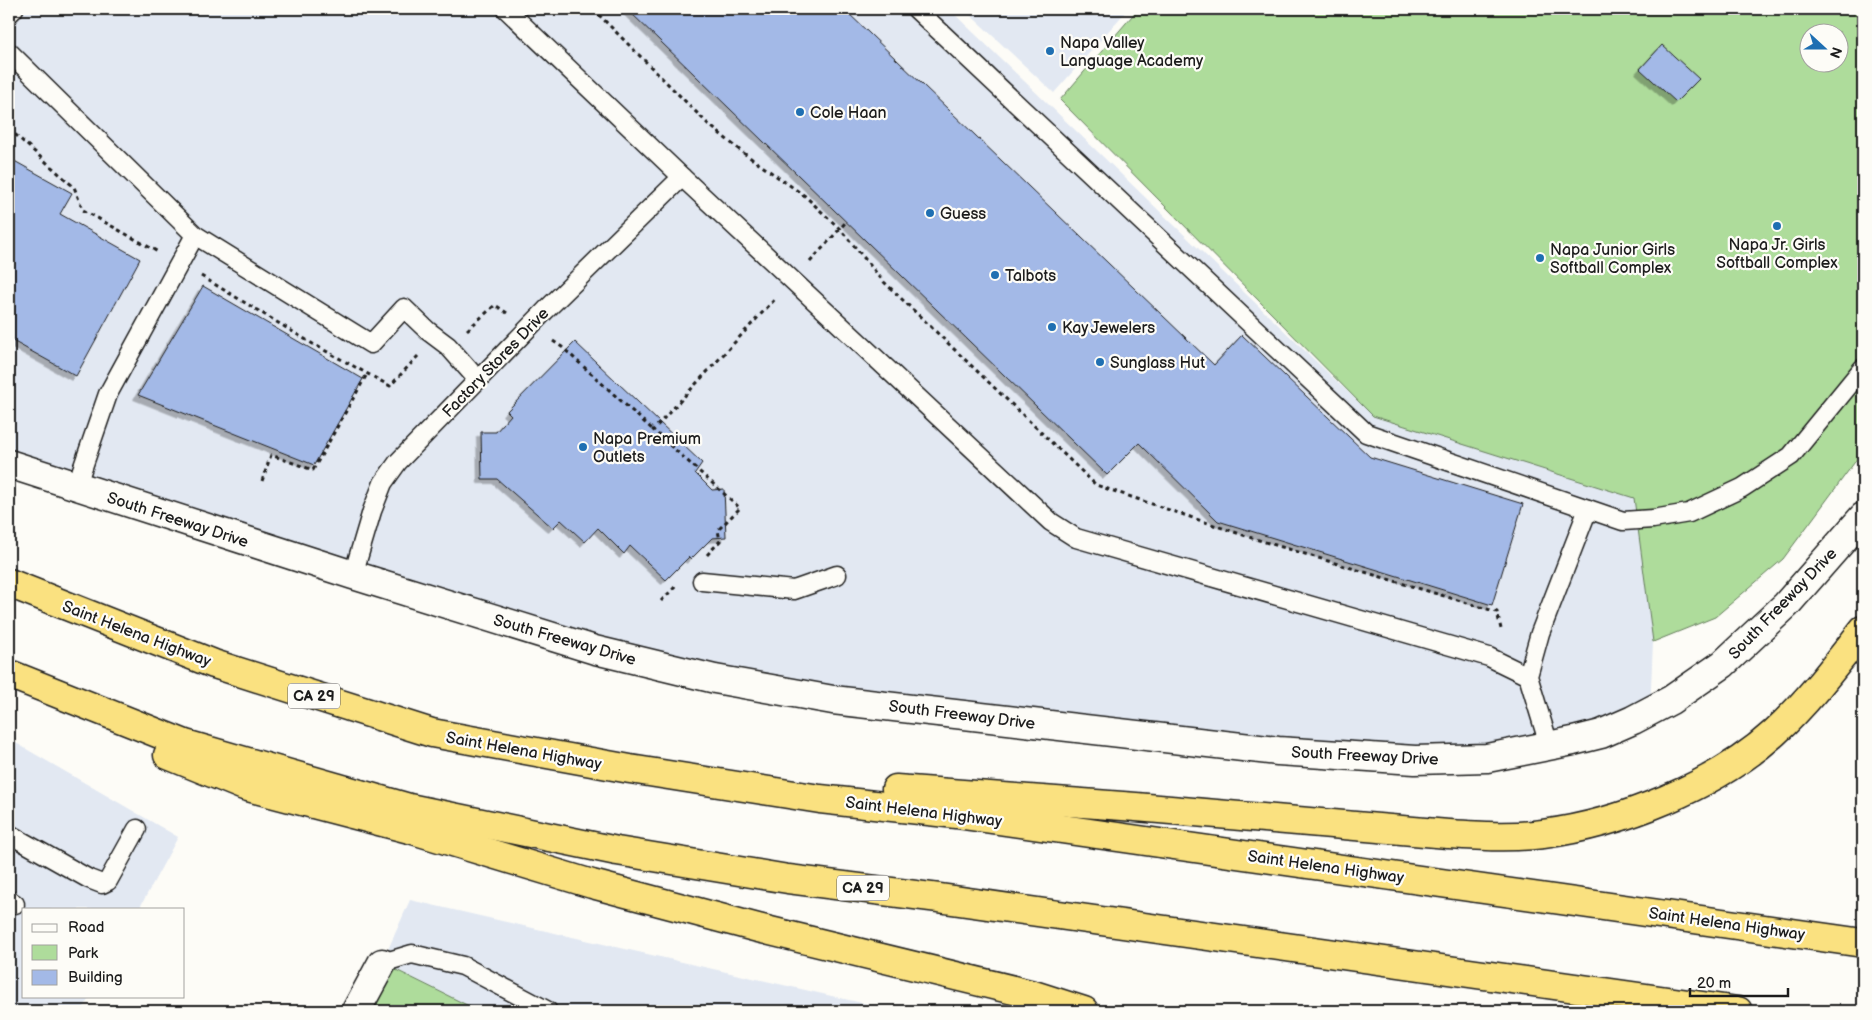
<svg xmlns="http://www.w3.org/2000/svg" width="1872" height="1020" viewBox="0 0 1872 1020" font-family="'Balsamiq Sans',sans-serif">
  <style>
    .built { fill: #e2e8f2 }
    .green { fill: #aedc9b; stroke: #657c5c; fill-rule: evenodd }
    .building { fill: #a3b9e7; stroke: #1c1c1c; filter: url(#shadow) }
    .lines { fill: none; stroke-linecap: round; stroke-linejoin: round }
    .service-casing { stroke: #1c1c1c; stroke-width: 21 }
    .minor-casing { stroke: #1c1c1c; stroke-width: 31 }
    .tertiary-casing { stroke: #1c1c1c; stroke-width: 31 }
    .motorway-casing { stroke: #1c1c1c; stroke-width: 31 }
    .path { stroke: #1c1c1c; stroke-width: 3; stroke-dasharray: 4 4; stroke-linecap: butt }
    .service { stroke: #fdfcf7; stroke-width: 18 }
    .minor { stroke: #fdfcf7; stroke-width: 28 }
    .tertiary { stroke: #fdfcf7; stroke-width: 28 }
    .motorway { stroke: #fae180; stroke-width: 28 }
    .poi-dot { fill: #1f6fb2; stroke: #fdfcf7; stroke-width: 2 }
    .labels { text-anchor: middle; stroke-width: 4.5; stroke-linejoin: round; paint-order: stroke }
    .shield { fill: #fdfcf7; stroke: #605f5e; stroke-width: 1 }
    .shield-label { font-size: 15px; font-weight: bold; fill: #1c1c1c }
    .poi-label { font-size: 16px; fill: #1c1c1c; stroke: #fdfcf7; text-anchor: start }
    .street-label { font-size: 16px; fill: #1c1c1c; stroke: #fdfcf7 }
  </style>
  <defs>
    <filter id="shadow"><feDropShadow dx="-4.5" dy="4.5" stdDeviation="0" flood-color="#0004"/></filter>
  </defs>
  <rect width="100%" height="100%" fill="#fdfcf7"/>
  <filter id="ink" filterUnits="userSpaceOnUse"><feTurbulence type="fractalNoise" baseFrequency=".02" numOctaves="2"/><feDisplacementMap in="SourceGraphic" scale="10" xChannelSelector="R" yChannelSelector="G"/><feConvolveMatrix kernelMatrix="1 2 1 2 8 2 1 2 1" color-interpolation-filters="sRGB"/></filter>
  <g filter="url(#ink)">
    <g class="built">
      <polygon points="9,9 949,9 1373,416 1634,498 1639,519 1653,642 1650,711 1415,760 715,679 9,464"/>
      <polygon points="964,9 1128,9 1054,93"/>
      <polygon points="9,739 178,837 139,909 24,909 24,996 90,996 82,1011 9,1011"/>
      <polygon points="410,900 897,1011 479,1011 382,963"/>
    </g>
    <g class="green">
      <path d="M 1138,9 L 1863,9 L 1863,451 L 1783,559 L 1715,617 L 1653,642 L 1634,498 L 1373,416 L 1060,100 ZM 1810,32 L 1840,32 L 1840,62 L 1810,62 Z"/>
      <polygon points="382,963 479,1011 356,1011"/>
    </g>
    <g class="building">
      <polygon points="627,9 844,9 1214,365 1242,335 1370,457 1523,504 1492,605 1218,521 1139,443 1107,475"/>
      <polygon points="1662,45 1699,79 1676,102 1640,69"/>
      <polygon points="9,158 72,193 60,214 140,259 76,376 9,339"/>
      <polygon points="203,286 363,379 314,465 138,395"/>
      <polygon points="575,342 702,463 695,473 712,490 724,489 726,537 712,538 691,559 689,557 666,580 630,546 624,554 598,528 585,542 561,520 553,528 497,479 482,479 481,432 496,432 511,415 507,411"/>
    </g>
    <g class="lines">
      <defs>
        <g id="service">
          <polyline points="506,9 682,177 1051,522 1076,538 1489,657 1528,676"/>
          <polyline points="916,9 1366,433 1588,509 1540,633 1528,676 1549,745"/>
          <polyline points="9,14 14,9"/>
          <polyline points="9,52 195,235 371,344 404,308 428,331 448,346 478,380"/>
          <polyline points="76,487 108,394 195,235"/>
          <polyline points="1588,509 1623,521 1653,519 1689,513 1742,488 1791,456 1863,368"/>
          <polyline points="353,575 372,511 383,483 398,462 546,310 682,177"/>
          <polyline points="702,581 794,590 837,575"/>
          <polyline points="9,834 89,879 102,884 108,881 137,829"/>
          <polyline points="9,900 15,904"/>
          <polyline points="382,963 412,954 463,966 548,1011"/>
        </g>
        <polyline id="minor" points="356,1011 382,963"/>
        <polyline id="tertiary" points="9,464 353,575 595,650 715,679 833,700 1278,751 1415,760 1487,758 1573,741 1601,734 1633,720 1671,700 1723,664 1786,605 1863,517"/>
        <g id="motorway">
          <polyline points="9,583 214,664 432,733 630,769 820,799 956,814 1863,943"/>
          <polyline points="9,674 185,744 409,808 617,851 788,879 939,898 1738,1011"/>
          <polyline points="168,755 244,786 413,830 592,884 758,928 1034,995 1084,1011"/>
          <path d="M 896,789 L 1136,807 L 1448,834 C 1480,836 1511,838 1543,834 C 1620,824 1716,786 1774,733 C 1807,703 1835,666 1863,630"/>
        </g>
      </defs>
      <use href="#service" class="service-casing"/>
      <use href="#minor" class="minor-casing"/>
      <use href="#tertiary" class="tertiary-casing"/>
      <use href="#motorway" class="motorway-casing"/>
      <g class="path">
        <polyline points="593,9 707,123 742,152 805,196 840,229 884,282 1096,485 1252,538 1497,612 1501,629"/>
        <polyline points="9,129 74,187 83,210 158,252"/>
        <polyline points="810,262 846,222"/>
        <polyline points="201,276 313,344 390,386 418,356"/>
        <polyline points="467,330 495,305 507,313"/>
        <polyline points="553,341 562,347 653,430"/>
        <polyline points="262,481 271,455 313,470 367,374"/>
        <polyline points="707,555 720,541 718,530 740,508 653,430 776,298"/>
        <polyline points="661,601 676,586"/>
      </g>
      <use href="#service" class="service"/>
      <use href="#minor" class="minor"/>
      <use href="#tertiary" class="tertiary"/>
      <use href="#motorway" class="motorway"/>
    </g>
  </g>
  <g class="poi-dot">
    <circle cx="1050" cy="51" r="5"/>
    <circle cx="800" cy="112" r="5"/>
    <circle cx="930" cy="213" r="5"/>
    <circle cx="1777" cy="226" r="5"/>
    <circle cx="1540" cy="258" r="5"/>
    <circle cx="995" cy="275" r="5"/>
    <circle cx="1052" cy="327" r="5"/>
    <circle cx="1100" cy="362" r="5"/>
    <circle cx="583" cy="447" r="5"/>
  </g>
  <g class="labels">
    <g class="shield">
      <rect x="288" y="683.5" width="52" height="25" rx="4"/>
      <rect x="837" y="875.5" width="52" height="25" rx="4"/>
    </g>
    <g class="shield-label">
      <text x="314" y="701">CA 29</text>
      <text x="863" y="893">CA 29</text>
    </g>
    <g class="poi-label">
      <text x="1060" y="48">Napa Valley<tspan x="1060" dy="18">Language Academy</tspan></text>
      <text x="810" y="118">Cole Haan</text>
      <text x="940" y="219">Guess</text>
      <text x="1777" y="250" text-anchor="middle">Napa Jr. Girls<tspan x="1777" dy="18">Softball Complex</tspan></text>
      <text x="1550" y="255">Napa Junior Girls<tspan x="1550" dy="18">Softball Complex</tspan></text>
      <text x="1005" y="281">Talbots</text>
      <text x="1062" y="333">Kay Jewelers</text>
      <text x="1110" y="368">Sunglass Hut</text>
      <text x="593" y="444">Napa Premium<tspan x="593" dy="18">Outlets</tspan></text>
    </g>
    <g class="street-label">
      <text transform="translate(495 362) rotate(-46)" y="6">Factory Stores Drive</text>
      <text transform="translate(178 519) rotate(18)" y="6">South Freeway Drive</text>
      <text transform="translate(1782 603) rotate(-46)" y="6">South Freeway Drive</text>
      <text transform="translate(137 633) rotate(21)" y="6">Saint Helena Highway</text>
      <text transform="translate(565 639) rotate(16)" y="6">South Freeway Drive</text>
      <text transform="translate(962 714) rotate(7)" y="6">South Freeway Drive</text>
      <text transform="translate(524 750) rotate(10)" y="6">Saint Helena Highway</text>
      <text transform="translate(1365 755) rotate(3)" y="6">South Freeway Drive</text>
      <text transform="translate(924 811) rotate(7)" y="6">Saint Helena Highway</text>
      <text transform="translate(1326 866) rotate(8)" y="6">Saint Helena Highway</text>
      <text transform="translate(1727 923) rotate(8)" y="6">Saint Helena Highway</text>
    </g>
  </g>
  <rect width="1872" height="1020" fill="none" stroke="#fdfcf7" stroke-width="30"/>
  <rect x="15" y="15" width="1842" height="990" fill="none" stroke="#1c1c1c" stroke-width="2" filter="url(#ink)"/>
  <rect x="22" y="908" width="162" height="90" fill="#fdfcf7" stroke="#a3a29f"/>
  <rect x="32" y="924" width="25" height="8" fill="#fdfcf7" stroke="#a3a29f"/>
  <text x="68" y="932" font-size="15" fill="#1c1c1c">Road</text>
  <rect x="32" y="945" width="25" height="15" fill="#aedc9b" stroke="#a3a29f"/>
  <text x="68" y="958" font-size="15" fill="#1c1c1c">Park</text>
  <rect x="32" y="970" width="25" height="15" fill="#a3b9e7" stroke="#a3a29f"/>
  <text x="68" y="982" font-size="15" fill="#1c1c1c">Building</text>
  <g transform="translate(1824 48) rotate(111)"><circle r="24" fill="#fdfcf7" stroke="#a3a29f"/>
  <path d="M0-4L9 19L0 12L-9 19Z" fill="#1f6fb2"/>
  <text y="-8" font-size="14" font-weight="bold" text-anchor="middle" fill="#1c1c1c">N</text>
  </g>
  <path d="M1690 988v8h98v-8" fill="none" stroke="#1c1c1c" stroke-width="2.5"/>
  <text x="1697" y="988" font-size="15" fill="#1c1c1c" stroke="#fdfcf7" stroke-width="4" paint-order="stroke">20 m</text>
</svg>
